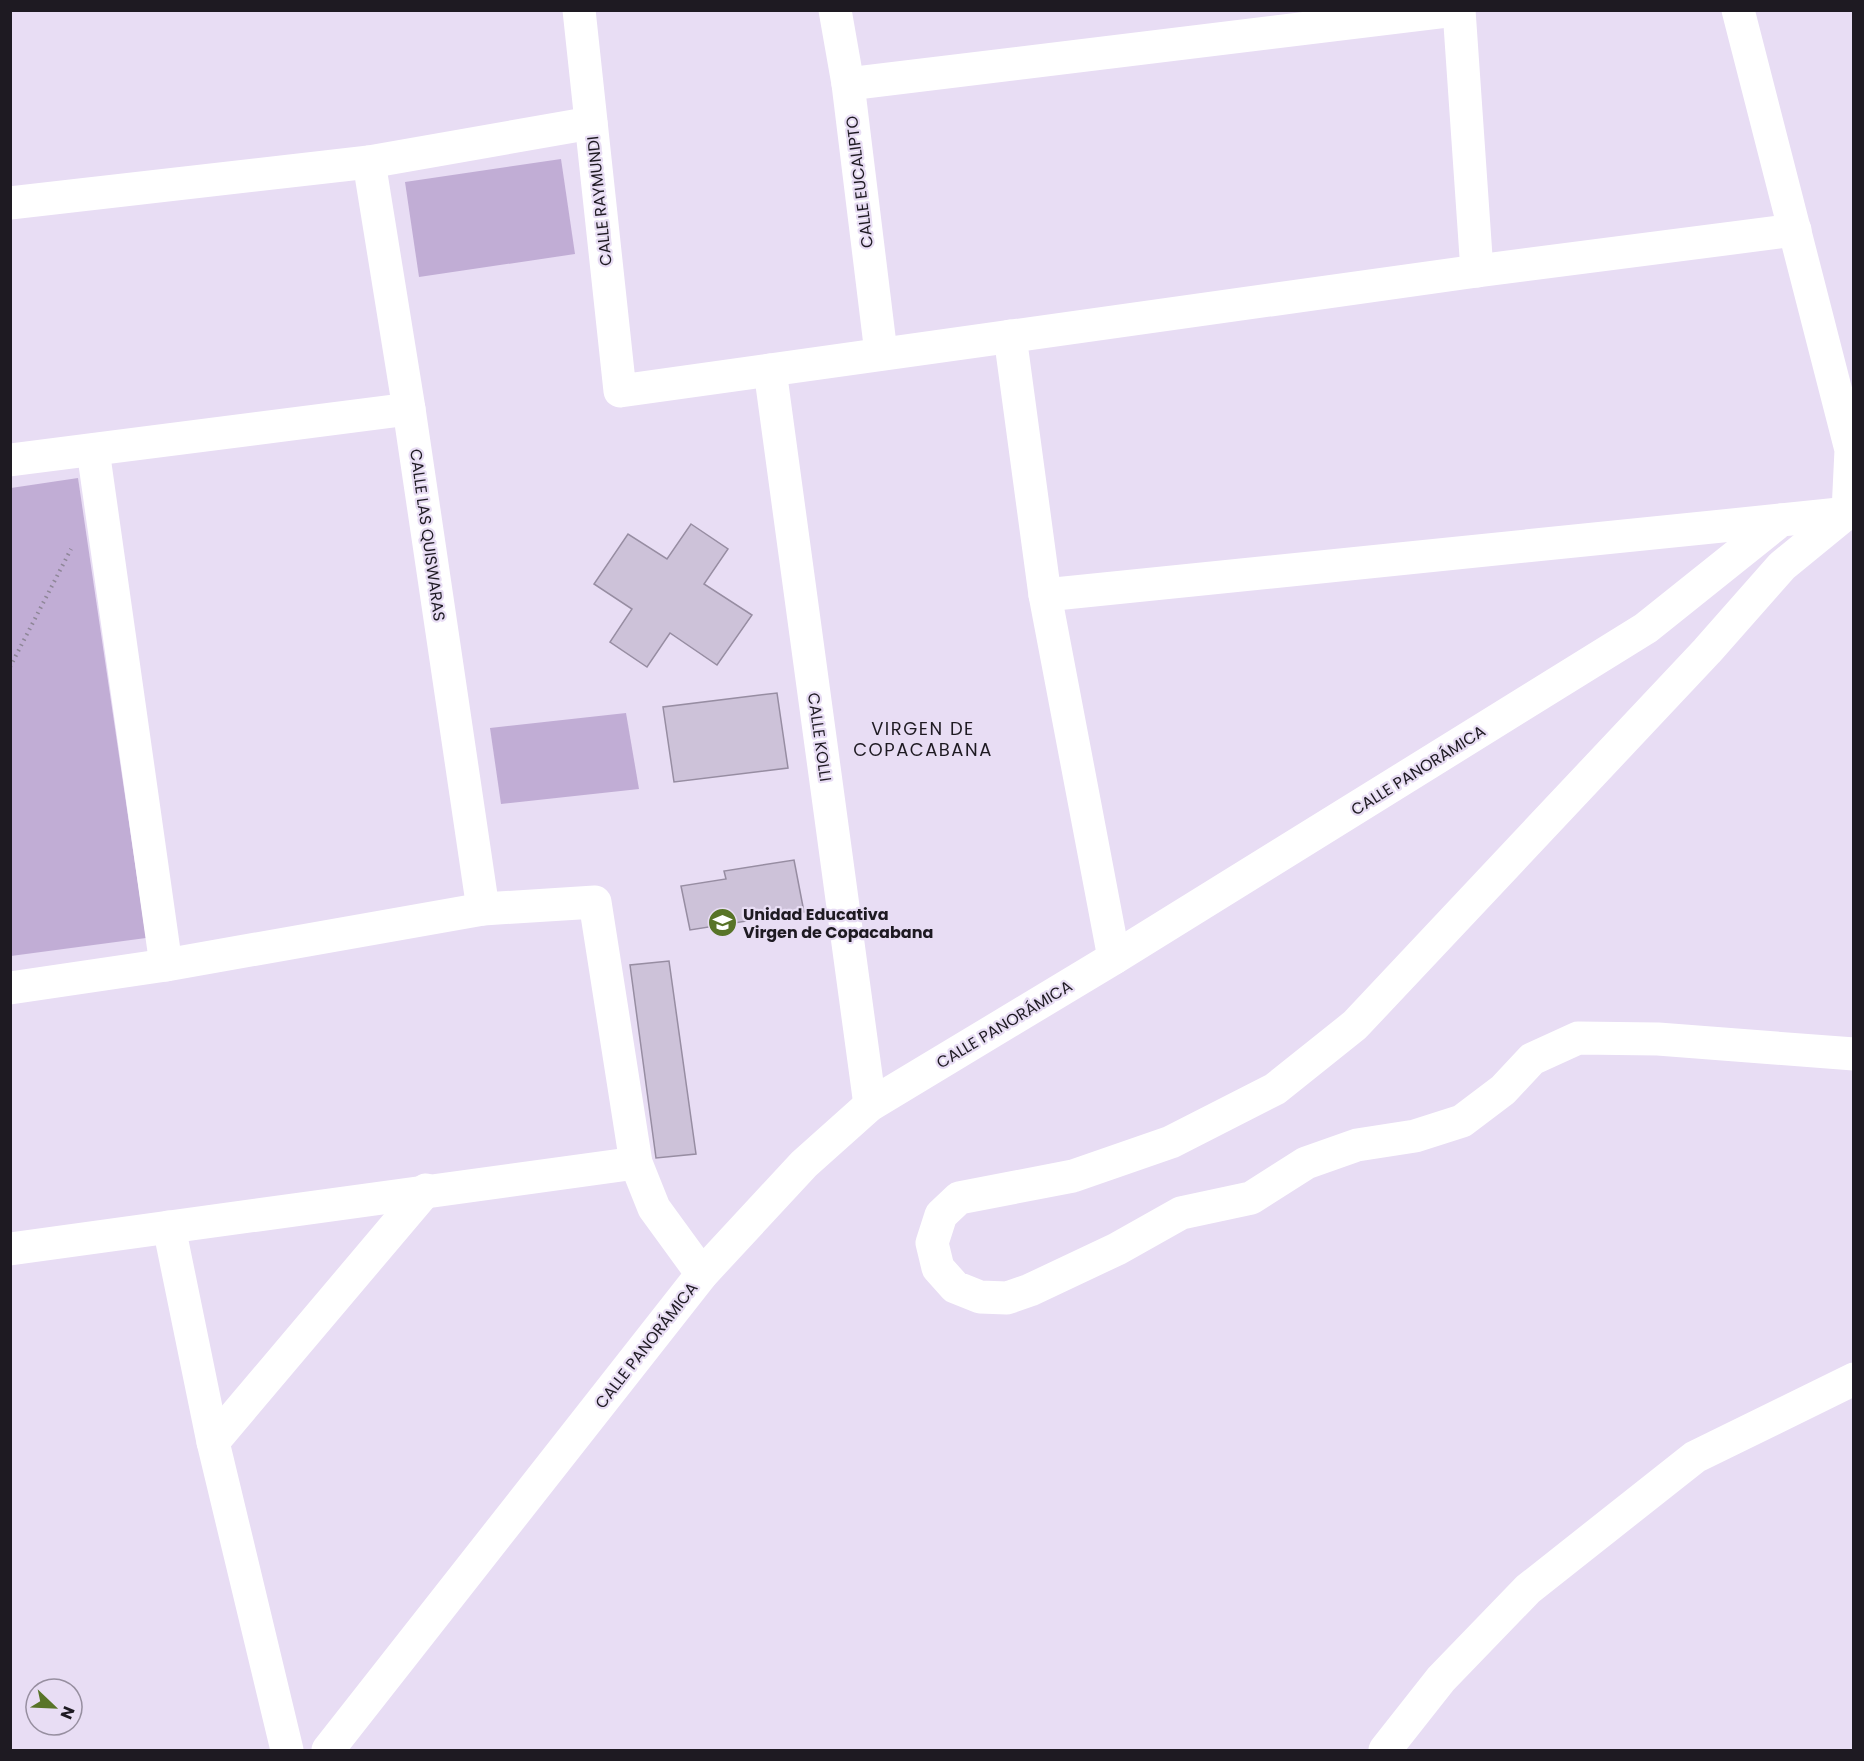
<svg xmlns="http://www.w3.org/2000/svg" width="1864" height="1761" viewBox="0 0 1864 1761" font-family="Poppins,sans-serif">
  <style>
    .grass { fill: #c1add5 }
    .building { fill: #cdc2d9; stroke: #978da2; stroke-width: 1.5 }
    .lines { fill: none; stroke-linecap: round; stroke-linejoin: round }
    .path { stroke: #8e8697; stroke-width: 4; stroke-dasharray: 1.5 4.5; stroke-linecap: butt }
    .minor { stroke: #fff; stroke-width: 33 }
    .tertiary { stroke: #fff; stroke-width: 33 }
    .labels { text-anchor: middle; stroke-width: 4.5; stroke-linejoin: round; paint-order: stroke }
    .street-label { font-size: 16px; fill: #1e1a22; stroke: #e8ddf4 }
    .poi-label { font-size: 16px; font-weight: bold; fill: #1e1a22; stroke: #e8ddf4; text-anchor: start }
    .neighbourhood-label { font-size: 18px; letter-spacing: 1.5px; fill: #1e1a22; stroke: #e8ddf4 }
  </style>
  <rect width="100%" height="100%" fill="#e8ddf4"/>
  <g class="grass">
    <polygon points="561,159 575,254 419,277 405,182"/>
    <polygon points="78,478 146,938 11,956 11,488"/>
    <polygon points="626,713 639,789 501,804 490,728"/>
  </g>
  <g class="building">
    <polygon points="691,524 728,549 704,584 752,615 717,665 670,633 647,667 610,642 632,609 594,584 628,534 667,559"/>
    <polygon points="777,693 788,768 674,782 663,707"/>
    <polygon points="794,860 804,912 690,930 681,886 726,879 724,871"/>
    <polygon points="669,961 696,1154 656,1158 630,965"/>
  </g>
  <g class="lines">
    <polyline class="path" points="10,667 71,549"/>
    <g class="minor">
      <polyline points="579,10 620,391 1477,271 1795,230"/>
      <polyline points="835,10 848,84 881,353"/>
      <polyline points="1459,10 1477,271"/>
      <polyline points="1738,10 1851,450 1848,512"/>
      <polyline points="848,84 1455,10"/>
      <polyline points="369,162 409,409 483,909"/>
      <polyline points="10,203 369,162 591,123"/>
      <polyline points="1010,336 1045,595 1114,958"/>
      <polyline points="770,370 870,1105"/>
      <polyline points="93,450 166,965"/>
      <polyline points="10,460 409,409"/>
      <polyline points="1045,595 1781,520"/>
      <polyline points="10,988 166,965 483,909 595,902 636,1163 654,1208 702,1274"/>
      <polyline points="169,1227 213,1442 287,1750"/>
      <polyline points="10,1249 636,1163"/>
      <polyline points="213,1442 426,1190"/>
    </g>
    <g class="tertiary">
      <polyline points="1848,512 1782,566 1707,651 1355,1025 1275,1089 1171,1142 1073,1176 959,1198 941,1215 932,1243 938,1268 955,1287 980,1297 1007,1298 1030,1290 1117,1249 1181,1213 1251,1198 1306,1163 1357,1145 1415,1136 1462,1121 1503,1090 1532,1059 1578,1038 1658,1039 1854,1054"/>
      <polyline points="328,1750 702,1274 804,1164 870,1105 1114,958 1646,628 1781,520 1849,513"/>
      <polyline points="1385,1750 1441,1679 1528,1589 1695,1457 1854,1379"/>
    </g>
  </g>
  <defs>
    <symbol id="school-disc" viewBox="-11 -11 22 22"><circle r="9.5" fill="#587428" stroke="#e8ddf4"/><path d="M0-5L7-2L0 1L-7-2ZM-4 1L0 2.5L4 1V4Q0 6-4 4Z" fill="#fff"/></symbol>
  </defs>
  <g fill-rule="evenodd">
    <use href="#school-disc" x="706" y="906" width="33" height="33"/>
  </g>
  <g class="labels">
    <g class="street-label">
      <text transform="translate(859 182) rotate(-97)" y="6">CALLE EUCALIPTO</text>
      <text transform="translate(599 201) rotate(-96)" y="6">CALLE RAYMUNDI</text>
      <text transform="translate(428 535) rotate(82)" y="6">CALLE LAS QUISWARAS</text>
      <text transform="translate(820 737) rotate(82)" y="6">CALLE KOLLI</text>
      <text transform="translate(1418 770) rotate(-32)" y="6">CALLE PANORÁMICA</text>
      <text transform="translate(1004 1024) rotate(-31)" y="6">CALLE PANORÁMICA</text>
      <text transform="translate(646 1345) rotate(-52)" y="6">CALLE PANORÁMICA</text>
    </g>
    <g class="poi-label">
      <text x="743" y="920">Unidad Educativa<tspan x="743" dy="18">Virgen de Copacabana</tspan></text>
    </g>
    <g class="neighbourhood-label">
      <text x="923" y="735">VIRGEN DE<tspan x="923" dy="21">COPACABANA</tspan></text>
    </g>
  </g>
  <rect width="1864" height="1761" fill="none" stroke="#1e1a22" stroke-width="24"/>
  <g transform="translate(54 1707) rotate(113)"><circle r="28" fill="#e8ddf4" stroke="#978fa0" stroke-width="1.5"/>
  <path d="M0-4.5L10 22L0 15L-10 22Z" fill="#587428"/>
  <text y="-9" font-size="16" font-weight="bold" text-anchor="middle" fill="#1e1a22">N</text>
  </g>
</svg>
